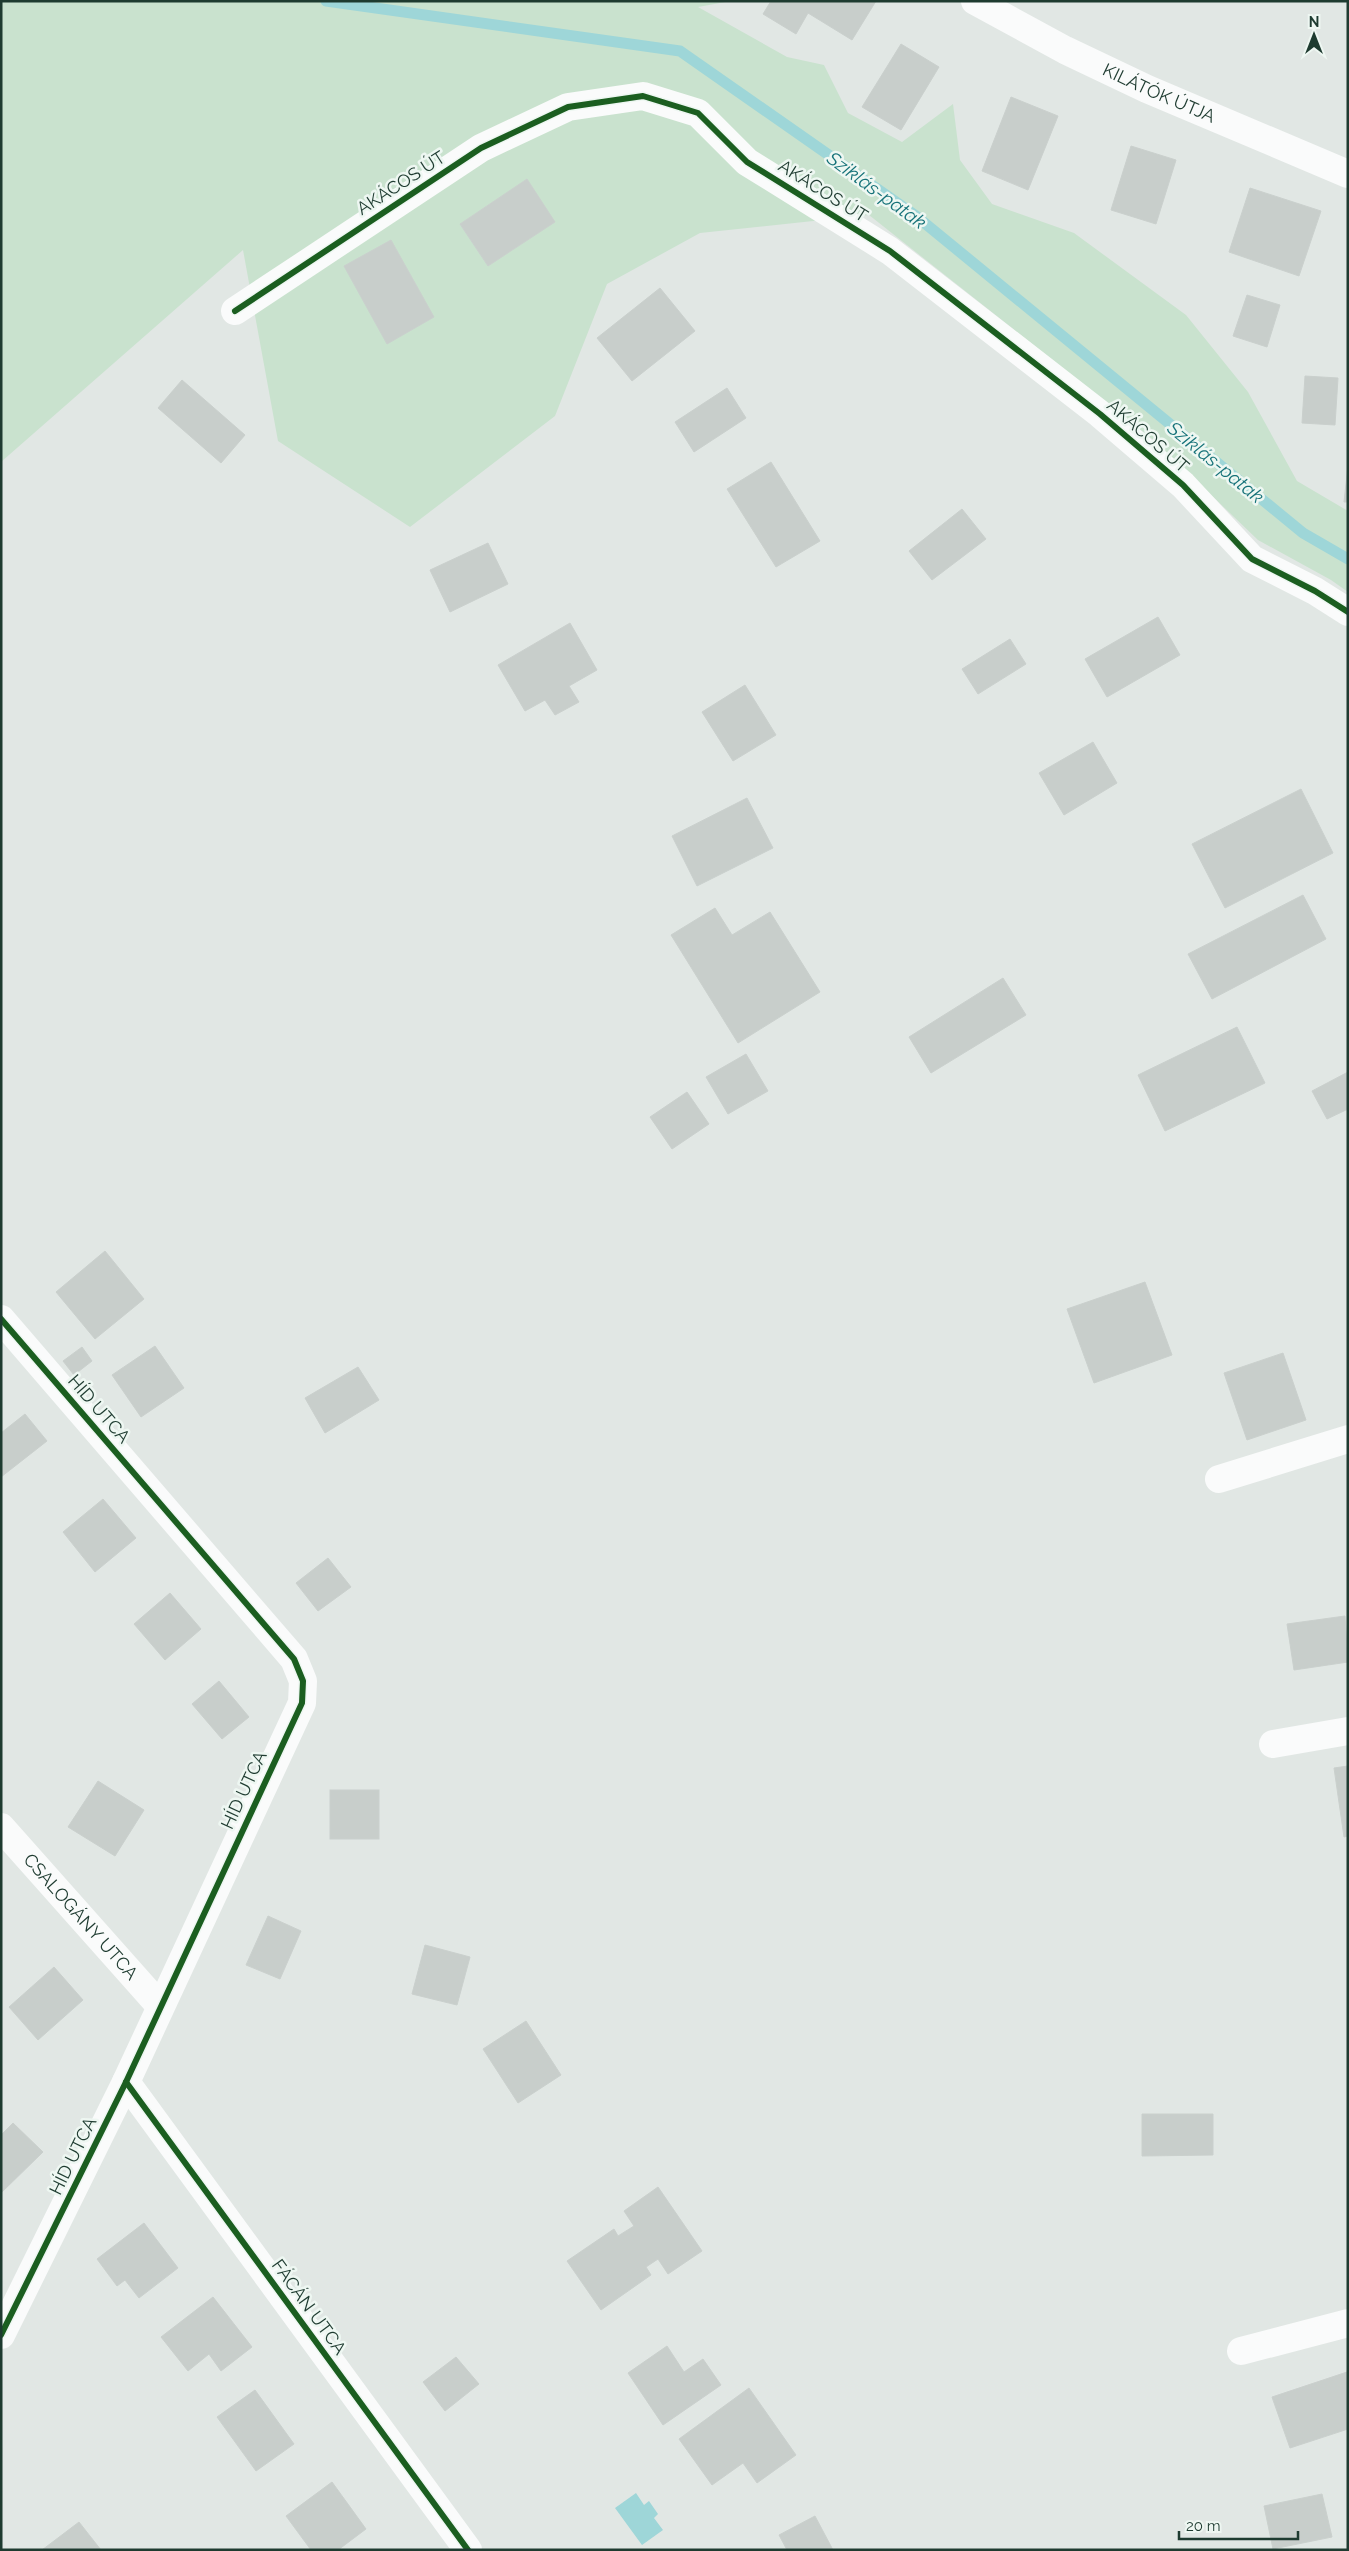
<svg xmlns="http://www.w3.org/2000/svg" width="1349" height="2551" viewBox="0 0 1349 2551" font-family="Raleway,sans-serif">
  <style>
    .green { fill: #c9e2ce }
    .water { fill: #9ed6d8 }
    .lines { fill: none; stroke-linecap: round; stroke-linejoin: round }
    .stream { stroke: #9ed6d8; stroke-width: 11 }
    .building { fill: #c8cecb; stroke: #cad0cd }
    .minor { stroke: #fafbfb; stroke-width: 28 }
    .cycleway-casing { stroke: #eef7f2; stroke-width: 9 }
    .cycleway { stroke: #1b5e20; stroke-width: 6 }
    .labels { text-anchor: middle; stroke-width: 5; stroke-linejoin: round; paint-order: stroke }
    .street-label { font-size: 18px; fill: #1e3b30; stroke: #eef7f2 }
    .water-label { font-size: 19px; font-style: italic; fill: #167279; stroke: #eef7f2 }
  </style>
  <rect width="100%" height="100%" fill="#e1e7e4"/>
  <polygon class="green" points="1,1 731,1 698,7 787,57 824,65 848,113 902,142 953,104 960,160 992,204 1074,233 1186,315 1248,392 1297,481 1348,511 1348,592 1331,580 1258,540 1156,442 869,215 700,233 607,284 555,416 410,527 278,441 243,250 1,462"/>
  <polygon class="water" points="636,2493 644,2505 649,2501 658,2514 654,2518 663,2530 642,2545 615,2508"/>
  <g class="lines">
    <polyline class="stream" points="326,1 680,51 916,216 1303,533 1348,559"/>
  </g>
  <g class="building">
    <polygon points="771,1 876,1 852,40 808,13 796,34 763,14"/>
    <polygon points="901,44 939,67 901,130 862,107"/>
    <polygon points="1011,97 1058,116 1028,190 982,171"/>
    <polygon points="1131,146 1176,160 1156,224 1111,210"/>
    <polygon points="527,179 555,222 488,266 460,224"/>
    <polygon points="1250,188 1321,211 1299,276 1229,252"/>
    <polygon points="391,240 434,317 387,344 344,266"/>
    <polygon points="660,288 695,331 632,381 597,338"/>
    <polygon points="1247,295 1280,305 1267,347 1233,336"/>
    <polygon points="1305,376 1338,378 1335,425 1302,423"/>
    <polygon points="182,380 245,435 221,463 158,408"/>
    <polygon points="727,388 746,418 694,452 675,422"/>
    <polygon points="771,462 820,541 776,567 727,489"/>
    <polygon points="1348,466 1348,502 1344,502"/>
    <polygon points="962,509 986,539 932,580 909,551"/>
    <polygon points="488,543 508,584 450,612 430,570"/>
    <polygon points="1158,617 1180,655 1107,697 1085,659"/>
    <polygon points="570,623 597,670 569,686 579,702 555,715 545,700 525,711 498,665"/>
    <polygon points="1010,639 1026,664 978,694 962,669"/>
    <polygon points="745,685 776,735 733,761 702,712"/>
    <polygon points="1093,742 1117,783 1064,815 1039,773"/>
    <polygon points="1301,789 1333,853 1225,908 1192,844"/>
    <polygon points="747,798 773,848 697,886 672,836"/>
    <polygon points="1303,895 1326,939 1212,999 1188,954"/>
    <polygon points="715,908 732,935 770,912 820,992 738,1043 671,935"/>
    <polygon points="1003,978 1026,1015 931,1073 909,1037"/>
    <polygon points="1237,1027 1265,1083 1165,1131 1138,1075"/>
    <polygon points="746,1054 768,1091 728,1114 706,1077"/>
    <polygon points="1348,1072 1348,1109 1327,1119 1312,1091"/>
    <polygon points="687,1092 709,1124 672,1149 650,1117"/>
    <polygon points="105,1251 144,1299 95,1339 56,1292"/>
    <polygon points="1145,1282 1172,1355 1094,1383 1067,1309"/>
    <polygon points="155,1346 184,1388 141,1417 112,1375"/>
    <polygon points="82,1347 92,1361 74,1375 63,1361"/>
    <polygon points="1283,1353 1306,1420 1247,1440 1224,1373"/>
    <polygon points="358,1367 379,1400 325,1433 305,1398"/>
    <polygon points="25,1414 47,1441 1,1477 1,1433"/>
    <polygon points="103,1499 136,1538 95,1572 63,1532"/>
    <polygon points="328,1558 351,1587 318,1611 296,1583"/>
    <polygon points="170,1593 201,1629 165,1660 134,1624"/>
    <polygon points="1345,1616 1348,1662 1294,1670 1287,1624"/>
    <polygon points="219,1681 249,1717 222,1739 192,1704"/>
    <polygon points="1348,1766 1348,1836 1344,1837 1334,1768"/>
    <polygon points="98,1781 144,1810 115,1856 68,1827"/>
    <rect x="330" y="1790" width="49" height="49"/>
    <polygon points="268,1916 301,1931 280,1979 246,1965"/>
    <polygon points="425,1945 470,1957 457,2005 412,1994"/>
    <polygon points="54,1967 83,2000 38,2040 9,2007"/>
    <polygon points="526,2021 561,2075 518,2103 483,2049"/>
    <polygon points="1142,2114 1213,2114 1213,2155 1142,2156"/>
    <polygon points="13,2123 43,2152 2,2192 1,2135"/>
    <polygon points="658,2187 702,2251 668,2274 658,2259 646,2267 651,2275 601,2310 567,2261 614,2229 618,2236 634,2226 624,2211"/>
    <polygon points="144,2223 178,2268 139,2298 125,2280 117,2286 97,2259"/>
    <polygon points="213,2297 252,2347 221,2371 209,2354 188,2371 161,2337"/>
    <polygon points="667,2346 684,2372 703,2359 721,2385 663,2425 628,2373"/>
    <polygon points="456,2357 479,2384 445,2411 423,2382"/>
    <polygon points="1347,2372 1348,2429 1290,2448 1272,2397"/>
    <polygon points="749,2388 796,2455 757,2483 743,2463 712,2485 679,2439"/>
    <polygon points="255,2390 294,2444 256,2471 217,2417"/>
    <polygon points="332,2482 366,2529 338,2550 311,2550 286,2516"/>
    <polygon points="1322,2494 1332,2537 1273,2549 1264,2506"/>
    <polygon points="815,2516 833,2550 787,2550 779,2535"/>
    <polygon points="79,2522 101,2550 42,2550"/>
  </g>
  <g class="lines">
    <g class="minor">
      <path id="s1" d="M 975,1 L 1065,50 L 1147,89 L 1348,174"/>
      <polyline points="235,311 481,148 568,107 643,96 698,113 747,162 890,251 1100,414 1183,485 1252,559 1315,591 1348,612"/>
      <polyline points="1,1319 294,1659 303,1681 302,1703 126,2082 1,2335"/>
      <polyline points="1219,1479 1348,1439"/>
      <polyline points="1273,1744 1348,1731"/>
      <path id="s2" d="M 1,1827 L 160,2006"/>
      <polyline points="126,2082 468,2550"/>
      <polyline points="1241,2351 1348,2323"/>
    </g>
    <defs>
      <g id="cycleway">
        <polyline points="235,311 481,148 568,107 643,96 698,113 747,162 890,251 1100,414 1183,485 1252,559 1315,591 1348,612"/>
        <polyline points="1,1319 294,1659 303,1681 302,1703 126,2082 1,2335"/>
        <polyline points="126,2082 468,2550"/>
      </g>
    </defs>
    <use href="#cycleway" class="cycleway-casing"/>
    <use href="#cycleway" class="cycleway"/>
  </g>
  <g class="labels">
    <g class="street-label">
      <text dy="6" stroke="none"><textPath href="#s1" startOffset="206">KILÁTÓK ÚTJA</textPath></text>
      <text transform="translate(401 183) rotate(-33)" y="6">AKÁCOS ÚT</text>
      <text transform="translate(823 191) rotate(32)" y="6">AKÁCOS ÚT</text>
      <text transform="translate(1148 436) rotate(41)" y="6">AKÁCOS ÚT</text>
      <text transform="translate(99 1409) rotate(49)" y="6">HÍD UTCA</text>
      <text transform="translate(244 1790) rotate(-65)" y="6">HÍD UTCA</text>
      <text dy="6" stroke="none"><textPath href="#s2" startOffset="120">CSALOGÁNY UTCA</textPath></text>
      <text transform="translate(73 2156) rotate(-64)" y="6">HÍD UTCA</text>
      <text transform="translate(309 2307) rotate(54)" y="6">FÁCÁN UTCA</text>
    </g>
    <g class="water-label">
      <text transform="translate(877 190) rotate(36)" y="7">Sziklás-patak</text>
      <text transform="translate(1216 462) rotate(39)" y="7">Sziklás-patak</text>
    </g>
  </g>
  <rect width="1349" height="2551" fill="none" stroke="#1e3b30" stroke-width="5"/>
  <g transform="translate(1314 35)" stroke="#eef7f2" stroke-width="4" paint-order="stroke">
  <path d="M0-4L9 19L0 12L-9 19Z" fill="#1e3b30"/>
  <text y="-8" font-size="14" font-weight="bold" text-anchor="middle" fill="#1e3b30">N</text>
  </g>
  <path d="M1179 2531v8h119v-8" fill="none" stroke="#1e3b30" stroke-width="2.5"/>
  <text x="1186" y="2531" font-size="15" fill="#1e3b30" stroke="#eef7f2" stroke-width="4" paint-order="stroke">20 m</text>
</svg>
